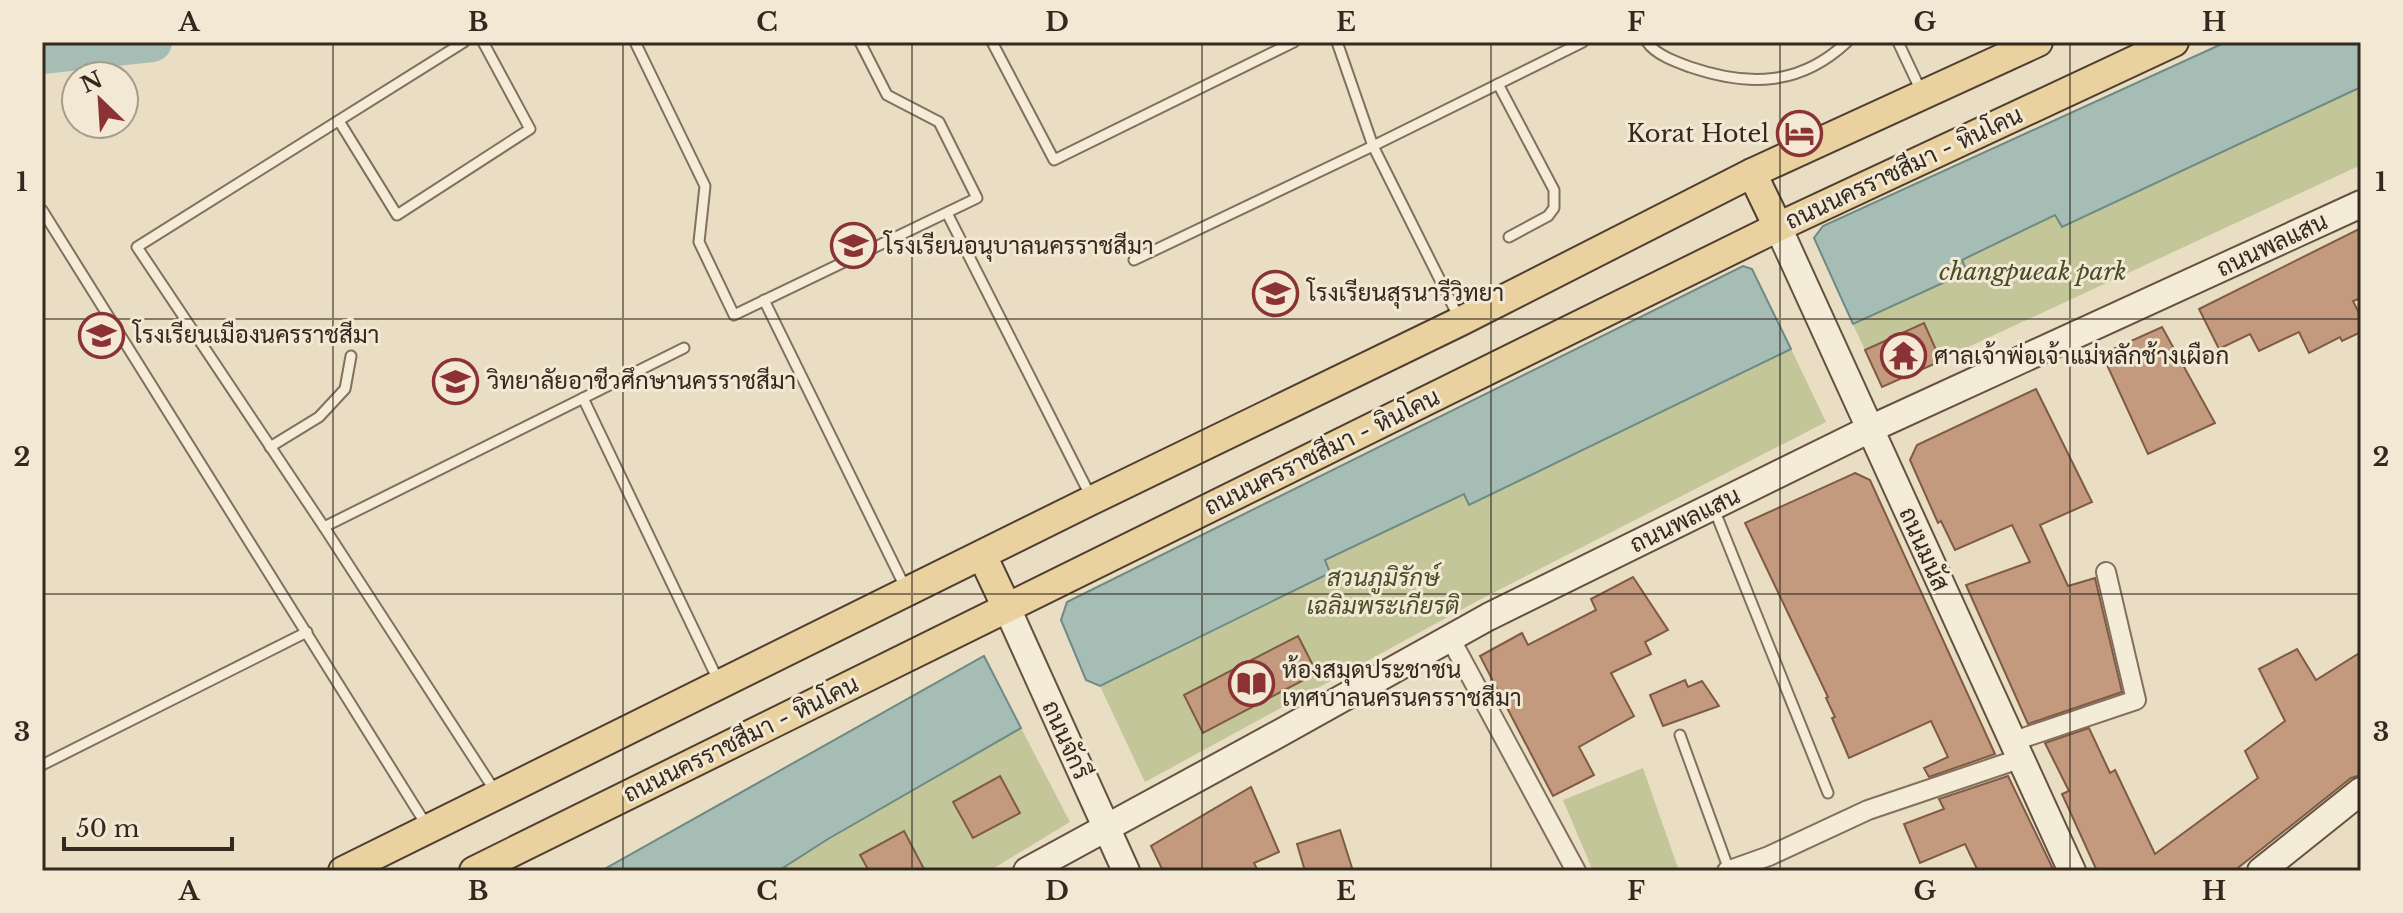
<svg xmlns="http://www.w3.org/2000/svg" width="2403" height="913" viewBox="0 0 2403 913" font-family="'Libre Baskerville',Sarabun,serif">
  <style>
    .green { fill: #c2c699 }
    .water { fill: #a6bdb6; stroke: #6e8a83; stroke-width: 2 }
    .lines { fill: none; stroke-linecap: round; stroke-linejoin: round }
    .river { stroke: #a6bdb6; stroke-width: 40 }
    .building { fill: #c49a7e; stroke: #7f5b45; stroke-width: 2 }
    .lane-casing { stroke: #82705d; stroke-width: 13 }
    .street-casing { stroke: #82705d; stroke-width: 22 }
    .secondary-casing { stroke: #645240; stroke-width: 30 }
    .primary-casing { stroke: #503f30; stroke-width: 32 }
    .lane { stroke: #f5ecd7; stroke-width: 9 }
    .street { stroke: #f5ecd7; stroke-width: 18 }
    .secondary { stroke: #f5ecd7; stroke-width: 26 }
    .primary { stroke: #e9d1a0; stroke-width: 28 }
    .grid { fill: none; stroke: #34291f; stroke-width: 2; stroke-opacity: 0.55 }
    .labels { text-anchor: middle; stroke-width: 6; stroke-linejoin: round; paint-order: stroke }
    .poi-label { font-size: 24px; fill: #34291f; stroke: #f2e8d3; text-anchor: start }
    .street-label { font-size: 24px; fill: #34291f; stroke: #f2e8d3 }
    .park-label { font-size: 24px; font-style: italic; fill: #454e28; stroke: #f2e8d3 }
    .neatline { fill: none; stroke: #34291f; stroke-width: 3 }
    .grid-label { font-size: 26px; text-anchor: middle; font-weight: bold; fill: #34291f }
  </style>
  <rect width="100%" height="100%" fill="#e9dec4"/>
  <g class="green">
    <polygon points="2361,87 2361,165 1882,387 1853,324 1966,272 1961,260 2056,214 2063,227"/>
    <polygon points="1791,349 1826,422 1481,599 1145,782 1100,686 1330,574 1324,561 1464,494 1470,505"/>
    <polygon points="1021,728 1070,822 989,871 778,871 828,839"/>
    <polygon points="1643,768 1679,871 1593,871 1563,800"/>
  </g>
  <g class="water">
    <polygon points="2226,42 2361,42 2361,87 2062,227 2055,215 1962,260 1967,272 1853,324 1814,238 1823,226"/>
    <polygon points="1743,266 1752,269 1791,349 1469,505 1464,494 1325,560 1330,573 1100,686 1086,680 1061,620 1067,602"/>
    <polygon points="984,656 1021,728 828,839 778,871 601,871"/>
  </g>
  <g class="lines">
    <polyline class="river" points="42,54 152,42"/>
  </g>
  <g class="building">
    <polygon points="2361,228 2361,298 2353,301 2361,317 2361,332 2342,341 2340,337 2309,353 2299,332 2259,351 2250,334 2219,349 2199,309"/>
    <polygon points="1924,323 1941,361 1882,387 1865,350"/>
    <polygon points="2162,327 2215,423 2148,454 2102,354"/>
    <polygon points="2036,389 2092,502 2040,525 2068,586 2095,578 2122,692 2028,724 1966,585 2030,562 2012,525 1955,550 1941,521 1938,523 1910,460 1917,445"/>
    <polygon points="1855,473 1870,480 1995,754 1929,777 1924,768 1948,757 1931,721 1849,758 1832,718 1835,717 1826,698 1828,697 1745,523"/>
    <polygon points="1633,577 1668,630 1645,642 1651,654 1611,673 1634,716 1579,747 1594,775 1553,796 1480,656 1522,633 1528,645 1596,610 1591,599"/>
    <polygon points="1298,636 1317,673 1203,733 1184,695"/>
    <polygon points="2297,649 2316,680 2361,652 2361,775 2351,778 2234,871 2097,871 2062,794 2069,791 2045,743 2089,728 2110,773 2115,770 2155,854 2258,778 2245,751 2285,721 2259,669"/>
    <polygon points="1685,680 1688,687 1702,681 1719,706 1663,726 1650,695"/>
    <polygon points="1000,776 1020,813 973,838 953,802"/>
    <polygon points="2008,776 2054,871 1978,871 1965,844 1920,863 1904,824 1944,809 1939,799"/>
    <polygon points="1251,787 1279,852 1254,863 1258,871 1163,871 1151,846"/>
    <polygon points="1340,830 1353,871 1305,871 1297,844"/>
    <polygon points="904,831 925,871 869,871 860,855"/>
  </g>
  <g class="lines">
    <defs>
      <g id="lane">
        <polyline points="464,42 137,247 324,527 495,791"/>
        <polyline points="635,42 705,186 699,242 734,315 977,198 939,122 887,95 860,42"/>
        <polyline points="992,42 1054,160 1294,42"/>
        <polyline points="1337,42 1373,146 1459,318"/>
        <path d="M 1647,42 C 1656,55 1676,62 1690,67 C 1749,87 1800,86 1847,42"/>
        <polyline points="1898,42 1922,93"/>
        <polyline points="1498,84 1554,190 1554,208 1548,216 1509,237"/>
        <polyline points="339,121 397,215 530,129 483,42"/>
        <polyline points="42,210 427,826"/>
        <polyline points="947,213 1090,495"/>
        <polyline points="1134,260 1373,146 1583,42"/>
        <polyline points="764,300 906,589"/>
        <polyline points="583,398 718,680"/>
        <polyline points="270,447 319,417 345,389 351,356"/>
        <polyline points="1714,509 1828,793"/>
        <polyline points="324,527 684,348"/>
        <polyline points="1680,735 1729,870"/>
        <polyline points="42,765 307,632"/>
      </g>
      <g id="street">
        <polyline points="1450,638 1576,871"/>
        <polyline points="2011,742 2136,700 2106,572"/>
        <polyline points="1727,871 1769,856 1868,810 2019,759"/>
      </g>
      <g id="secondary">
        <polyline points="1778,227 2072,871"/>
        <polyline points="1007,608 1126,871"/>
        <polyline points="1027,871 1271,738 1488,617 1870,429 2361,204"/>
        <polyline points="2261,871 2361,791"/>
      </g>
      <g id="primary">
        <polyline points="1752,173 1778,227"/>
        <polyline points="982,555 1007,608"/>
        <polyline points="343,871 1092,500 1461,321 1752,173 2038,42"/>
        <polyline points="474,871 1778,227 2174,42"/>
      </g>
    </defs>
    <use href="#lane" class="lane-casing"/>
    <use href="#street" class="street-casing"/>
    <use href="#secondary" class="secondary-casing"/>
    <use href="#primary" class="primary-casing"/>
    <use href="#lane" class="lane"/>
    <use href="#street" class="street"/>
    <use href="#secondary" class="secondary"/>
    <use href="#primary" class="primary"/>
  </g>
  <path class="grid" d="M 333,42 L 333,871M 623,42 L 623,871M 912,42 L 912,871M 1202,42 L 1202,871M 1491,42 L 1491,871M 1780,42 L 1780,871M 2070,42 L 2070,871M 42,319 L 2361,319M 42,594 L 2361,594"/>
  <defs>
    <symbol id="hotel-ring" viewBox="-11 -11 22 22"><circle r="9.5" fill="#f2e8d3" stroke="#8b3334" stroke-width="1.5"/><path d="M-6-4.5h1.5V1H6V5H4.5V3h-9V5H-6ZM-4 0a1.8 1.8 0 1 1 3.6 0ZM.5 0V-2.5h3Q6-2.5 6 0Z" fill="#8b3334"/></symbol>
    <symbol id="school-ring" viewBox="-11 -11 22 22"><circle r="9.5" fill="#f2e8d3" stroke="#8b3334" stroke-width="1.5"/><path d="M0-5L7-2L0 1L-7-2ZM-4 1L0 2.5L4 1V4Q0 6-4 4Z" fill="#8b3334"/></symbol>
    <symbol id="temple-ring" viewBox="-11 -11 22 22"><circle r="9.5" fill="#f2e8d3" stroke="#8b3334" stroke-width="1.5"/><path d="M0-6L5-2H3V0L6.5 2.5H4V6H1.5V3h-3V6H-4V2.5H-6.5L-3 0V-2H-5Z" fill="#8b3334"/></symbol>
    <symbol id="library-ring" viewBox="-11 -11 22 22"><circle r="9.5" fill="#f2e8d3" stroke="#8b3334" stroke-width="1.5"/><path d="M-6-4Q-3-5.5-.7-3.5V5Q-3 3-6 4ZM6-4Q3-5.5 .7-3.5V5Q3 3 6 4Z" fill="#8b3334"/></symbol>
  </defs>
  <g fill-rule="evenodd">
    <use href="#hotel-ring" x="1774" y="108" width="51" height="51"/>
    <use href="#school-ring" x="828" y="220" width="51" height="51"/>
    <use href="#school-ring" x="1250" y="268" width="51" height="51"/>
    <use href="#school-ring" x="76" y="310" width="51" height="51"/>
    <use href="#temple-ring" x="1878" y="330" width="51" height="51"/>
    <use href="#school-ring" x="430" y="356" width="51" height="51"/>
    <use href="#library-ring" x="1226" y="658" width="51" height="51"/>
  </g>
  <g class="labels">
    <g class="poi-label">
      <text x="1769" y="142" text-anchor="end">Korat Hotel</text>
      <text x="884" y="254">โรงเรียนอนุบาลนครราชสีมา</text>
      <text x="1307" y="301">โรงเรียนสุรนารีวิทยา</text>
      <text x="133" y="343">โรงเรียนเมืองนครราชสีมา</text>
      <text x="1934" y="364">ศาลเจ้าพ่อเจ้าแม่หลักช้างเผือก</text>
      <text x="487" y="389">วิทยาลัยอาชีวศึกษานครราชสีมา</text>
      <text x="1282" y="678">ห้องสมุดประชาชน<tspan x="1282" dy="28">เทศบาลนครนครราชสีมา</tspan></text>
    </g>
    <g class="street-label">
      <text transform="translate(1904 168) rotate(-25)" y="8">ถนนนครราชสีมา - หินโคน</text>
      <text transform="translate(2272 245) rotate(-25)" y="8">ถนนพลแสน</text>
      <text transform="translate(1322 452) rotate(-26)" y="8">ถนนนครราชสีมา - หินโคน</text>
      <text transform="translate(1685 520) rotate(-26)" y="8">ถนนพลแสน</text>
      <text transform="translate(1924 549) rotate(66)" y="8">ถนนมนัส</text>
      <text transform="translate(741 739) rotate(-26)" y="8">ถนนนครราชสีมา - หินโคน</text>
      <text transform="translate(1066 740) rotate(66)" y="8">ถนนจักรี</text>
    </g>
    <g class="park-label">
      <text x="2033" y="280">changpueak park</text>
      <text x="1383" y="586">สวนภูมิรักษ์<tspan x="1383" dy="28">เฉลิมพระเกียรติ</tspan></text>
    </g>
  </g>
  <rect width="2403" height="913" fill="none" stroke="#f2e8d3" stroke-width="88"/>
  <g transform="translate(100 100) rotate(335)"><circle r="38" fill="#f2e8d3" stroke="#a69c8b" stroke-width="2"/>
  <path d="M0-6L14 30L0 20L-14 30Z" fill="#8b3334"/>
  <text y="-12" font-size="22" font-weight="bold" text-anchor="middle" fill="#34291f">N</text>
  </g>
  <path d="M64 837v12h168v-12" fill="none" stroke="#34291f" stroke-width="4"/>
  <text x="76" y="837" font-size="24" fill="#34291f" stroke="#f2e8d3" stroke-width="6" paint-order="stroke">50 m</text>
  <rect x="44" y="44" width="2315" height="825" class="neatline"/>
  <g class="grid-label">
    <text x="189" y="31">A</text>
    <text x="478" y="31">B</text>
    <text x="767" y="31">C</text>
    <text x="1057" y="31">D</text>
    <text x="1346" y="31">E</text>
    <text x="1636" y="31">F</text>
    <text x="1925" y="31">G</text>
    <text x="2214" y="31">H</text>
    <text x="22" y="191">1</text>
    <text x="2381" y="191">1</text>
    <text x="22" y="466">2</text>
    <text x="2381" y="466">2</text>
    <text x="22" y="741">3</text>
    <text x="2381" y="741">3</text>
    <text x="189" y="900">A</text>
    <text x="478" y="900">B</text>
    <text x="767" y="900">C</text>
    <text x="1057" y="900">D</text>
    <text x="1346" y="900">E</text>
    <text x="1636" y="900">F</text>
    <text x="1925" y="900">G</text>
    <text x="2214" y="900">H</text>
  </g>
</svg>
